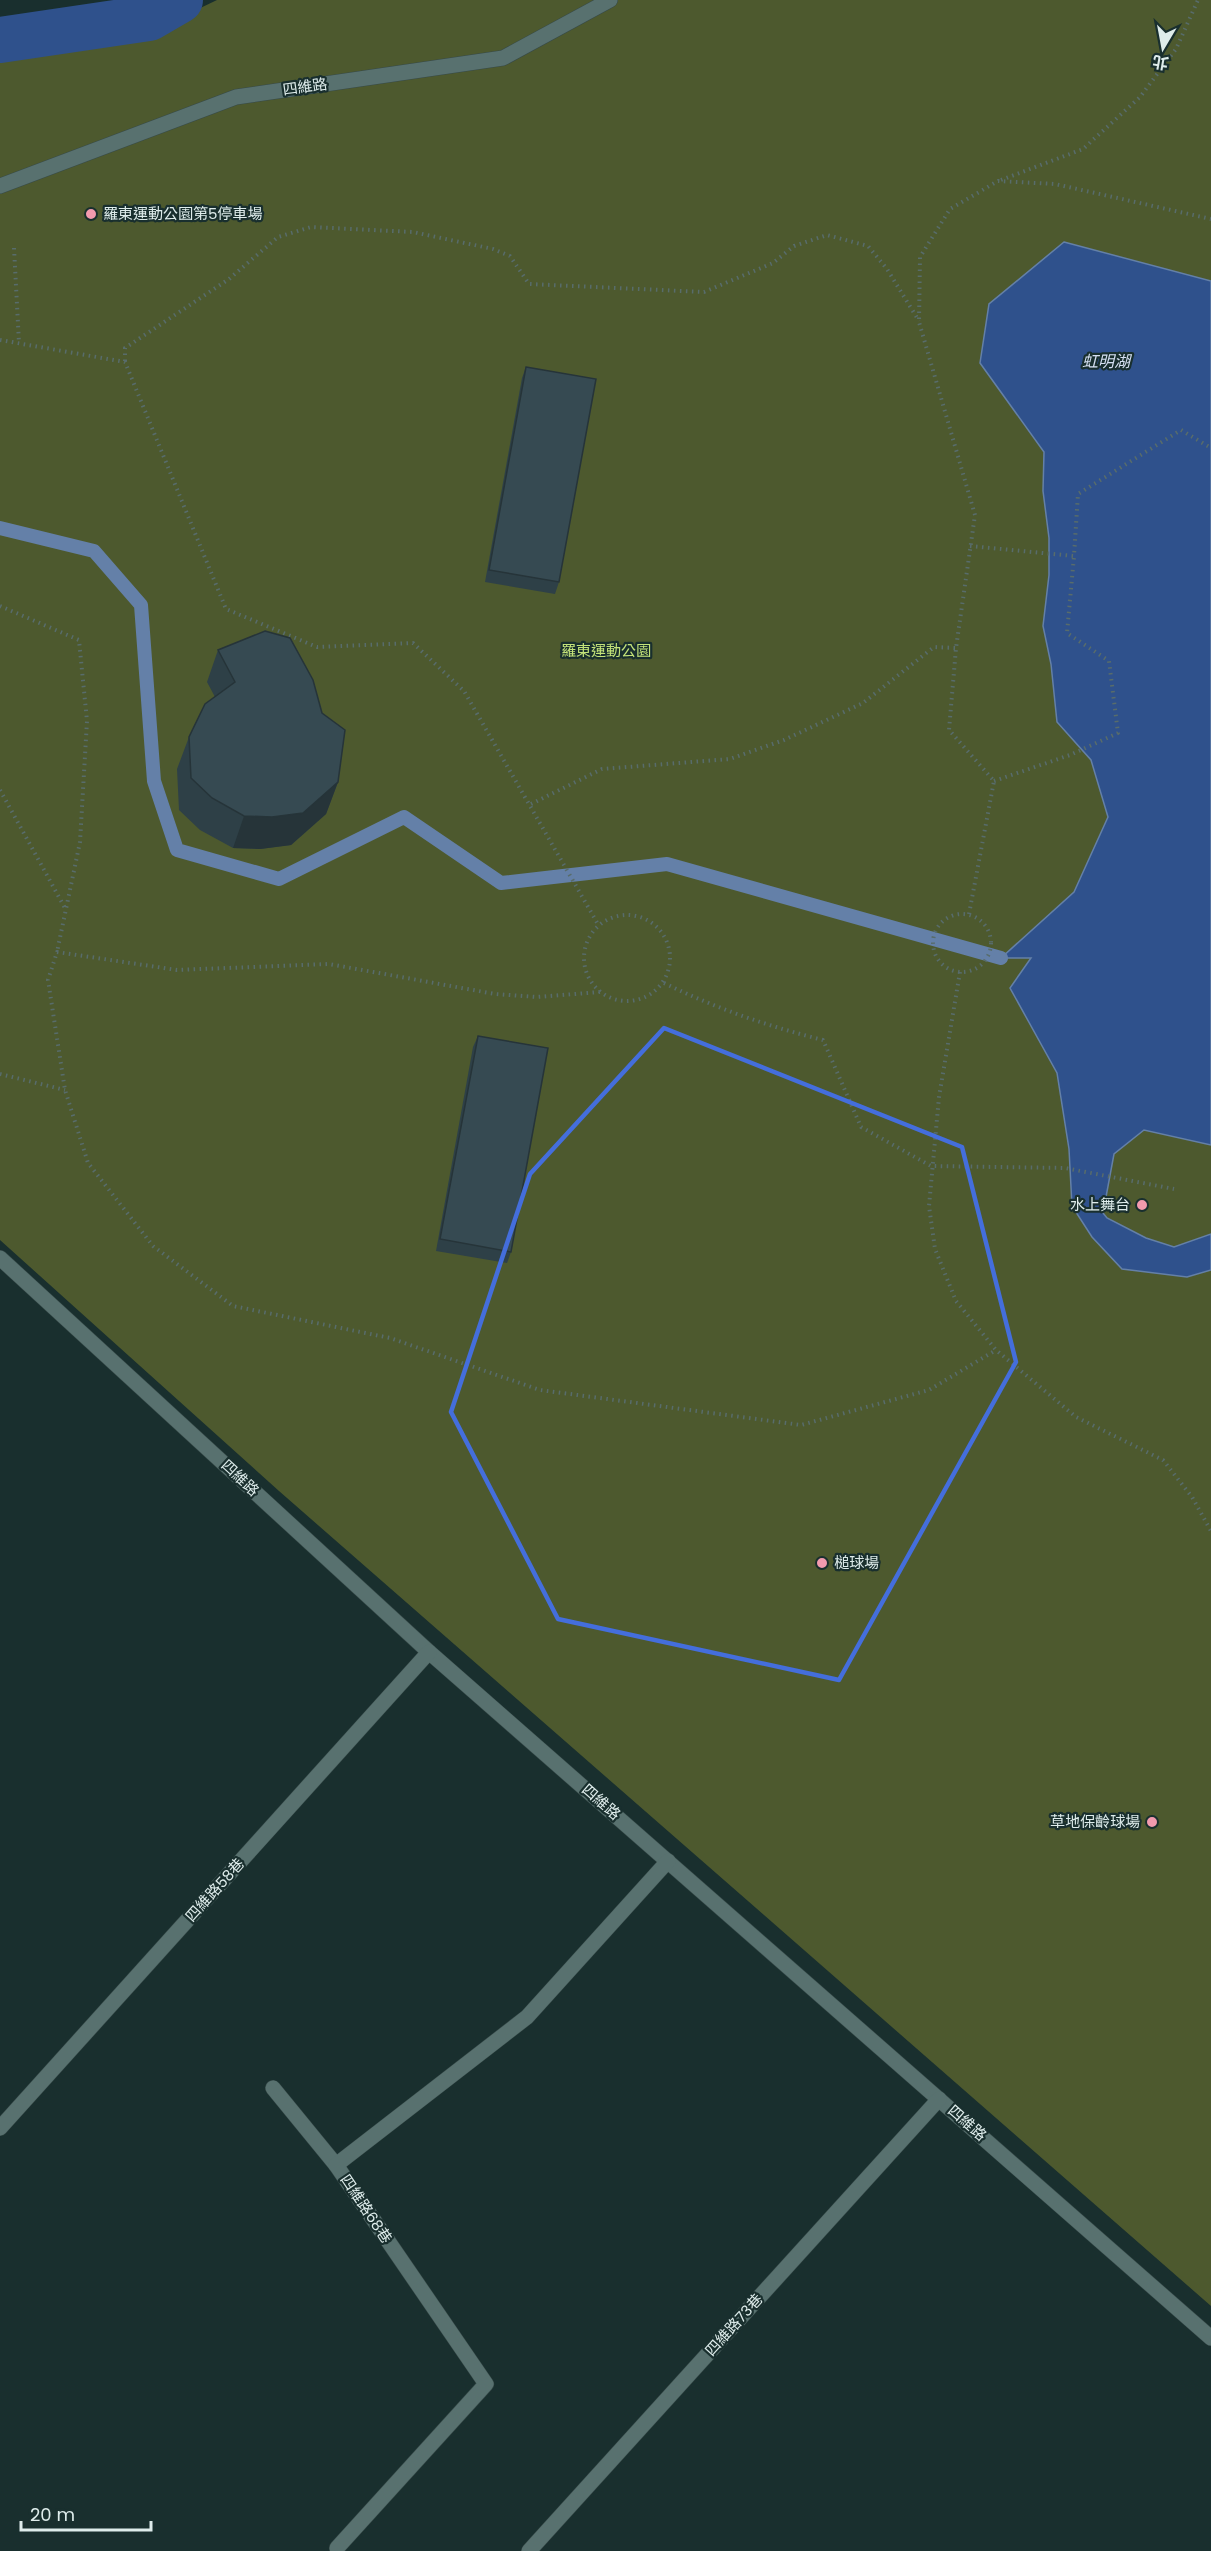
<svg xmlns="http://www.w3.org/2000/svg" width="1211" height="2551" viewBox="0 0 1211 2551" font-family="Poppins,'Noto Sans TC',sans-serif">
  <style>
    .green { fill: #4d592e }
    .water { fill: #2f518c; stroke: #6480a8; stroke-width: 1.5 }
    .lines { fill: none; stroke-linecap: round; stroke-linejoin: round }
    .stream { stroke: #6480a8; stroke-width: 14 }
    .canal { stroke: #2f518c; stroke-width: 46 }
    .minor-casing { stroke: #374a49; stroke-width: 16 }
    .path { stroke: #586c6b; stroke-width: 4; stroke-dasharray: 1.5 4.5; stroke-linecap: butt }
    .minor { stroke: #58716f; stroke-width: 15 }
    .wall { fill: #2e4047 }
    .shaded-wall { fill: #263439 }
    .building { fill: #364a52; stroke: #263439; stroke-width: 1.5 }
    .marked { fill: none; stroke: #446edc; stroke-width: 4.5; stroke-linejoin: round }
    .poi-dot { fill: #f29aae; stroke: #192f2e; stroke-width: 2 }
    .labels { text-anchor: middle; stroke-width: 4.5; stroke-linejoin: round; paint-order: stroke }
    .street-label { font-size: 15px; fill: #deeceb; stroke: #192f2e }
    .poi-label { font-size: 15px; fill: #deeceb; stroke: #192f2e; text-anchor: start }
    .park-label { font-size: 15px; fill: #c3e279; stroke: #192f2e }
    .water-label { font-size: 16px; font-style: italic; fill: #d5e0f2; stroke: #192f2e }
  </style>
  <rect width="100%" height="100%" fill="#192f2e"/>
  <polygon class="green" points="217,0 1211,0 1211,2306 279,1491 0,1240 0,62 169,23"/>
  <polygon class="water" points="1064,242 1211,281 1211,1145 1144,1130 1114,1154 1103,1213 1107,1218 1146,1238 1174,1247 1211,1234 1211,1270 1187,1277 1122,1269 1092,1237 1072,1206 1069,1149 1057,1073 1010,988 1031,958 1001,958 1074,892 1108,817 1091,760 1057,722 1051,664 1043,626 1049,575 1049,538 1043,491 1044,452 980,363 989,304"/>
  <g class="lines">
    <polyline class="stream" points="0,528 94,551 141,605 154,781 177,850 279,879 404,817 501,883 667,864 1001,958"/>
    <polyline class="canal" points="0,40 149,18 180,0"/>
    <defs>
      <g id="minor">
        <polyline points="0,186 236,97 503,58 610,0"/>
        <polyline points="0,1258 429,1652 1211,2338"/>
        <polyline points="273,2088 336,2165"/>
        <polyline points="0,2128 429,1652"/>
        <polyline points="337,2548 486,2384 336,2165 527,2017 668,1861"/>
        <polyline points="529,2551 939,2099"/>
      </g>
    </defs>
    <use href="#minor" class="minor-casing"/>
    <g class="path">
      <polyline points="1001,180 1083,149 1140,97 1176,49 1198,0"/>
      <polyline points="14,248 19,343"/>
      <polyline points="0,340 125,362 226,609 317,647 413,643 464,691 599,926"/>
      <polyline points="125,361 125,348 229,279 278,237 311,227 413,232 493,249 510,256 529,284 704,292 773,263 794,246 827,235 868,246 887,269 919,321"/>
      <polyline points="970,546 1074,556 1078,494 1181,430 1211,448"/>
      <polyline points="0,606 79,640 87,721 80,842 57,952"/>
      <polyline points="994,781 1070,755 1118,733 1109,661 1067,633 1074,556"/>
      <polyline points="0,790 65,908"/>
      <polyline points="531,804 602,769 730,759 784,740 863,703 934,647 956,648"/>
      <circle cx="962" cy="943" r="29"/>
      <polyline points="969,914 994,781 949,730 956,648 975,515 919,322 920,257 950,209 998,181 1055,184 1211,219"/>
      <circle cx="627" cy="958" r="43"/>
      <polyline points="960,972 939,1097 929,1206 935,1249 956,1301 996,1350 1076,1417 1163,1460 1192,1497 1211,1531"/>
      <path d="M 664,983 C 715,1008 767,1026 823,1040 L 861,1127 L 931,1166 L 1065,1168 L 1174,1189"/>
      <polyline points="600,992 537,997 495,994 329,964 177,970 57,952 48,980 65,1090 88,1163 153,1246 233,1306 390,1338 540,1390 801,1425 929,1390 996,1350"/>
      <polyline points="0,1074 65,1090"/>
    </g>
    <use href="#minor" class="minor"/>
  </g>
  <g class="wall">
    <polygon points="526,367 559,582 555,594 485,582 522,378"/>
    <polygon points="218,650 338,782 326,814 291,845 260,849 233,848 200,830 179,810 177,769 189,737 215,697 207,682"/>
    <polygon points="478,1036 511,1252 507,1263 436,1251 473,1047"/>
  </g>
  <polygon class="shaded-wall" points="338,782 326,814 291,845 260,849 233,848 244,816"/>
  <g class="building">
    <polygon points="526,367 596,379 559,582 489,570"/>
    <polygon points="265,631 290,638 313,680 322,713 345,730 338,782 303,813 272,817 244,816 212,798 191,778 189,737 205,704 235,682 218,650"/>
    <polygon points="478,1036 548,1048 511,1252 440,1239"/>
  </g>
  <path class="marked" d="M 664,1028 L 962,1147 L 1016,1362 L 839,1680 L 558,1619 L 451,1412 L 530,1174 Z"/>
  <g class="poi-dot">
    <circle cx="91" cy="214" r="6"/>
    <circle cx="1142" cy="1205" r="6"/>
    <circle cx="822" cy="1563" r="6"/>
    <circle cx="1152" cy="1822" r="6"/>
  </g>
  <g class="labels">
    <g class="street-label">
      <text transform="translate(305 87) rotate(-8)" y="5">四維路</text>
      <text transform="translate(240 1478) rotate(43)" y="5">四維路</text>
      <text transform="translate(601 1802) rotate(41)" y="5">四維路</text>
      <text transform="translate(215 1890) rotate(-48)" y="5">四維路58巷</text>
      <text transform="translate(967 2123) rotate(41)" y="5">四維路</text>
      <text transform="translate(366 2209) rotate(56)" y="5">四維路68巷</text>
      <text transform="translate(734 2325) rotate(-48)" y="5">四維路73巷</text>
    </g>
    <g class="poi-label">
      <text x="103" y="219">羅東運動公園第5停車場</text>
      <text x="1130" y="1210" text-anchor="end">水上舞台</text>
      <text x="834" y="1568">槌球場</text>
      <text x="1140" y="1827" text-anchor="end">草地保齡球場</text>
    </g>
    <g class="park-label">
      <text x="606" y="656">羅東運動公園</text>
    </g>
    <g class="water-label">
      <text x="1106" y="367">虹明湖</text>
    </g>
  </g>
  <g transform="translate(1163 48) rotate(190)" stroke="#192f2e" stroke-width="4.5" paint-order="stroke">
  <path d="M0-4.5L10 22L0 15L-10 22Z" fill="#deeceb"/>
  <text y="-9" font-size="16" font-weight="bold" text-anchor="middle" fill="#deeceb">北</text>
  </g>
  <path d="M21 2521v9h130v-9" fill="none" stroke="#deeceb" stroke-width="3"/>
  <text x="30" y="2521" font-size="18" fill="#deeceb" stroke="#192f2e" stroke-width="4.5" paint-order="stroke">20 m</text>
</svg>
